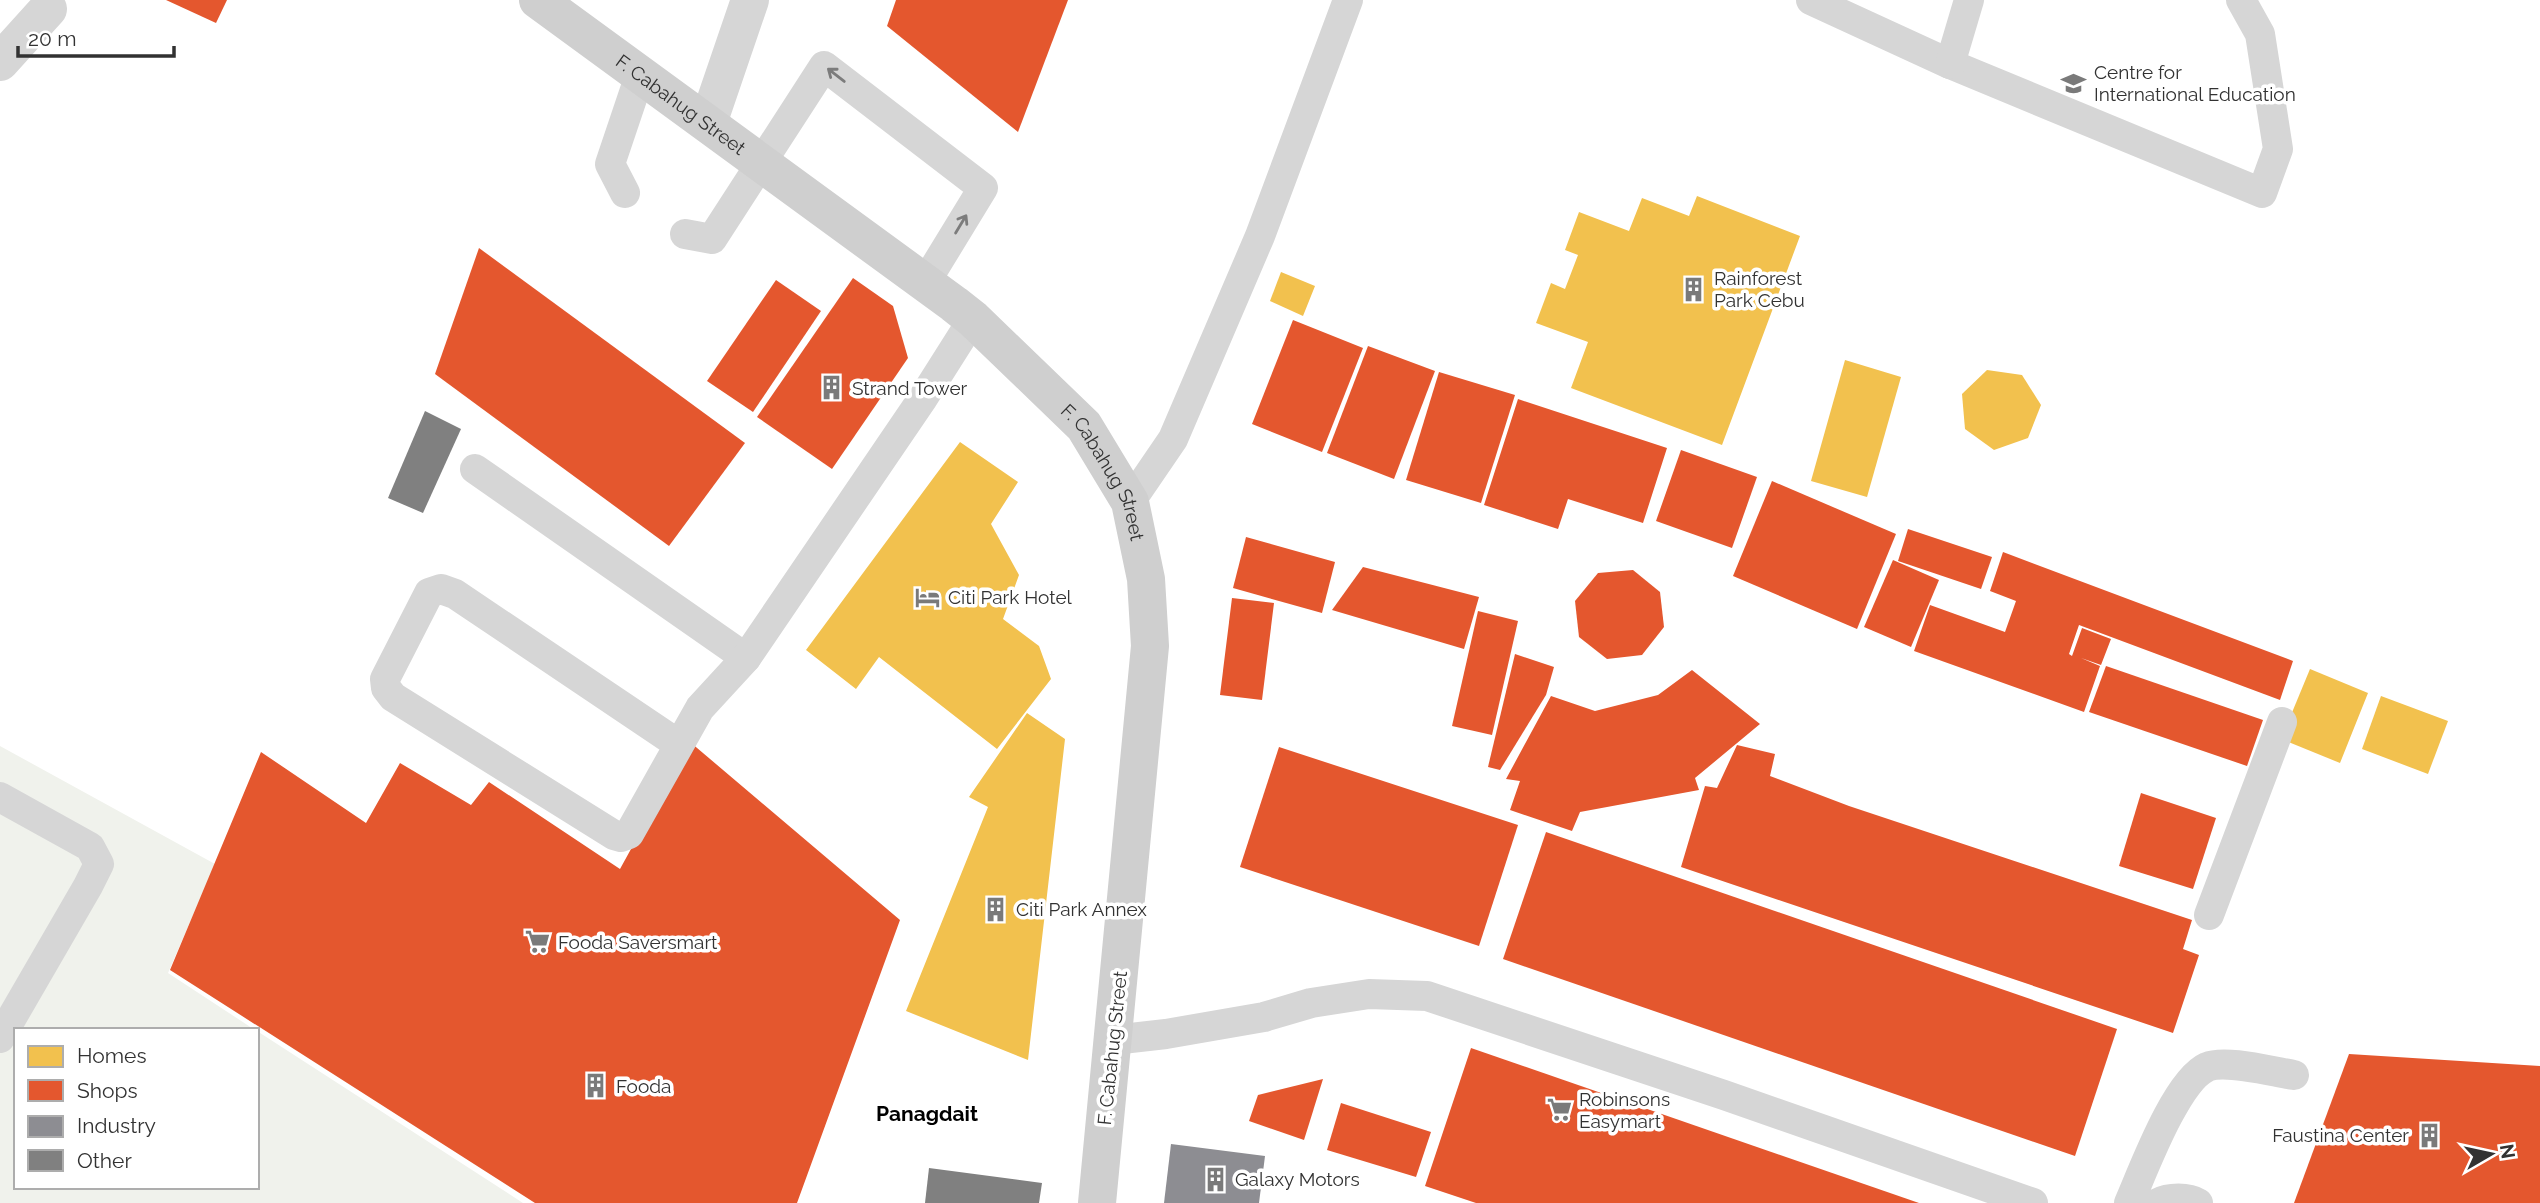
<svg xmlns="http://www.w3.org/2000/svg" width="2540" height="1203" viewBox="0 0 2540 1203" font-family="Raleway,sans-serif">
  <style>
    .green { fill: #f0f2ec }
    .homes { fill: #f2c14e }
    .shops { fill: #e4572e }
    .industry { fill: #8d8d92 }
    .building { fill: #808080 }
    .lines { fill: none; stroke-linecap: round; stroke-linejoin: round }
    .service { stroke: #d6d6d6; stroke-width: 30 }
    .minor { stroke: #d6d6d6; stroke-width: 38 }
    .secondary { stroke: #cfcfcf; stroke-width: 38 }
    .oneway { stroke: #7c7c7c }
    .labels { text-anchor: middle; stroke-width: 7; stroke-linejoin: round; paint-order: stroke }
    .poi-label { font-size: 19px; fill: #323232; stroke: #fff; text-anchor: start }
    .street-label { font-size: 19px; fill: #323232; stroke: #fff }
    .neighbourhood-label { font-size: 21px; font-weight: bold; fill: #000; stroke: #fff }
  </style>
  <rect width="100%" height="100%" fill="#fff"/>
  <polygon class="green" points="0,746 215,864 168,973 255,1030 16,1030 16,1187 257,1187 257,1031 523,1203 0,1203"/>
  <g class="homes">
    <polygon points="1697,196 1800,236 1722,445 1571,388 1588,342 1536,323 1551,283 1565,289 1578,255 1565,250 1579,212 1629,231 1642,198 1689,216"/>
    <polygon points="1281,272 1315,286 1303,316 1270,301"/>
    <polygon points="1845,360 1901,377 1867,497 1811,481"/>
    <polygon points="1987,370 2022,375 2041,405 2028,438 1994,450 1965,429 1962,394"/>
    <polygon points="960,442 1018,482 991,524 1019,575 1003,619 1039,646 1051,679 997,749 879,657 856,689 806,650"/>
    <polygon points="2310,669 2368,693 2340,763 2281,739"/>
    <polygon points="2381,696 2448,721 2428,774 2362,749"/>
    <polygon points="1027,713 1065,739 1028,1060 906,1011 988,807 969,797"/>
  </g>
  <g class="shops">
    <polygon points="166,0 227,0 216,23"/>
    <polygon points="896,0 1068,0 1018,132 887,26"/>
    <polygon points="479,248 745,443 669,546 435,374"/>
    <polygon points="853,278 893,306 908,358 832,469 757,417"/>
    <polygon points="776,280 821,311 753,412 707,381"/>
    <polygon points="1293,320 1363,348 1322,452 1252,424"/>
    <polygon points="1368,346 1435,371 1394,479 1327,453"/>
    <polygon points="1439,372 1515,395 1481,503 1406,480"/>
    <polygon points="1518,399 1667,448 1643,523 1568,499 1558,529 1484,505"/>
    <polygon points="1681,450 1757,477 1732,548 1656,521"/>
    <polygon points="1772,481 1896,534 1857,629 1733,576"/>
    <polygon points="1908,529 1992,557 1981,589 1898,561"/>
    <polygon points="1246,537 1335,562 1322,613 1233,588"/>
    <polygon points="2003,552 2293,661 2280,700 2079,625 2069,654 2072,656 2082,628 2111,639 2101,665 2081,658 2100,666 2084,712 1914,651 1930,605 2005,632 2016,601 1990,591"/>
    <polygon points="1893,560 1939,580 1911,647 1864,627"/>
    <polygon points="1363,567 1479,597 1464,649 1332,610"/>
    <polygon points="1633,570 1660,592 1664,627 1642,655 1607,659 1579,637 1575,601 1598,573"/>
    <polygon points="1232,598 1274,603 1262,700 1220,695"/>
    <polygon points="1478,611 1518,621 1492,735 1452,726"/>
    <polygon points="1515,654 1554,667 1546,695 1500,770 1488,767"/>
    <polygon points="2106,666 2263,720 2247,766 2089,712"/>
    <polygon points="1692,670 1760,724 1695,778 1699,790 1580,812 1572,831 1510,810 1520,781 1506,779 1551,696 1595,711 1658,695"/>
    <polygon points="690,742 900,920 797,1203 535,1203 170,970 261,752 366,823 400,763 471,805 489,782 620,869"/>
    <polygon points="1737,745 1775,754 1770,776 1849,806 2192,920 2183,949 2199,955 2173,1033 1681,867 1705,786 1717,788"/>
    <polygon points="1279,747 1518,825 1479,946 1240,867"/>
    <polygon points="2141,793 2216,818 2193,889 2119,866"/>
    <polygon points="1546,832 2117,1029 2075,1156 1503,959"/>
    <polygon points="1471,1048 1919,1203 1476,1203 1425,1186"/>
    <polygon points="2349,1054 2540,1066 2540,1203 2294,1203"/>
    <polygon points="1323,1079 1304,1140 1249,1121 1258,1095"/>
    <polygon points="1341,1103 1431,1132 1416,1177 1327,1150"/>
  </g>
  <polygon class="industry" points="1171,1144 1265,1156 1259,1203 1164,1203"/>
  <g class="building">
    <polygon points="425,411 461,429 423,513 388,498"/>
    <polygon points="929,1168 1042,1183 1039,1203 925,1203"/>
  </g>
  <g class="lines">
    <g class="service">
      <polyline points="1811,0 1950,64 2262,193 2278,149 2260,34 2241,0"/>
      <polyline points="1950,64 1969,0"/>
      <polyline points="625,193 610,164 640,75"/>
      <polyline points="685,234 712,239 824,66 983,188 925,283"/>
      <polyline points="475,469 746,658"/>
      <polyline points="1130,502 1173,439 1260,236 1348,0"/>
      <polyline points="678,744 455,594 441,589 429,593 385,679 386,688 393,697 614,835 621,837 629,834 700,708 746,658 923,398 973,319"/>
      <polyline points="0,797 90,847 99,864 88,886 0,1038"/>
      <polyline points="2209,915 2282,722"/>
      <polyline points="1113,1040 1166,1034 1264,1017 1311,1003 1369,994 1427,996 1724,1095 2033,1203"/>
      <path d="M 2129,1203 C 2143,1171 2176,1081 2207,1067 C 2226,1059 2273,1072 2294,1075"/>
      <path d="M 2158,1203 C 2169,1197 2188,1197 2198,1203"/>
    </g>
    <g class="minor">
      <polyline points="0,62 48,9"/>
      <polyline points="708,123 750,0"/>
    </g>
    <path class="secondary" id="s1" d="M 538,0 L 954,304 L 973,319 L 1084,426 L 1130,502 L 1146,579 L 1150,646 L 1097,1203"/>
  </g>
  <defs><path id="oneway-shaft" d="M-6 0H5M1.5-3L5.5 0L1.5 3" fill="none" stroke-width="1.6" stroke-linecap="round" stroke-linejoin="round" transform="scale(1.75)"/></defs>
  <g class="oneway">
    <use href="#oneway-shaft" transform="translate(836 75) rotate(-142)"/>
    <use href="#oneway-shaft" transform="translate(961 224) rotate(-59)"/>
  </g>
  <defs>
    <symbol id="school-bare" viewBox="-9 -9 18 18"><path d="M0-5L7-2L0 1L-7-2ZM-4 1L0 2.5L4 1V4Q0 6-4 4Z" fill="#7a7a7a" stroke="#fff" stroke-width="2.5" paint-order="stroke"/></symbol>
    <symbol id="building-bare" viewBox="-9 -9 18 18"><path d="M-4-6H4V6H1V3H-1V6H-4ZM-2.5-4.3h1.7v1.8h-1.7ZM.8-4.3h1.7v1.8H.8ZM-2.5-1h1.7V.8h-1.7ZM.8-1h1.7V.8H.8Z" fill="#7a7a7a" stroke="#fff" stroke-width="2.5" paint-order="stroke"/></symbol>
    <symbol id="hotel-bare" viewBox="-9 -9 18 18"><path d="M-6-4.5h1.5V1H6V5H4.5V3h-9V5H-6ZM-4 0a1.8 1.8 0 1 1 3.6 0ZM.5 0V-2.5h3Q6-2.5 6 0Z" fill="#7a7a7a" stroke="#fff" stroke-width="2.5" paint-order="stroke"/></symbol>
    <symbol id="supermarket-bare" viewBox="-9 -9 18 18"><path d="M-6-5.5h2.5l.6 2H6L4.5 2H-2.5L-4.4-4H-6ZM-1.5 3.2a1.3 1.3 0 1 0 .1 0ZM3 3.2a1.3 1.3 0 1 0 .1 0Z" fill="#7a7a7a" stroke="#fff" stroke-width="2.5" paint-order="stroke"/></symbol>
  </defs>
  <g fill-rule="evenodd">
    <use href="#school-bare" x="2056" y="66" width="35" height="35"/>
    <use href="#building-bare" x="1676" y="272" width="35" height="35"/>
    <use href="#building-bare" x="814" y="370" width="35" height="35"/>
    <use href="#hotel-bare" x="910" y="580" width="35" height="35"/>
    <use href="#building-bare" x="978" y="892" width="35" height="35"/>
    <use href="#supermarket-bare" x="520" y="924" width="35" height="35"/>
    <use href="#building-bare" x="578" y="1068" width="35" height="35"/>
    <use href="#supermarket-bare" x="1542" y="1092" width="35" height="35"/>
    <use href="#building-bare" x="2412" y="1118" width="35" height="35"/>
    <use href="#building-bare" x="1198" y="1162" width="35" height="35"/>
  </g>
  <g class="labels">
    <g class="poi-label">
      <text x="2094" y="79">Centre for<tspan x="2094" dy="22">International Education</tspan></text>
      <text x="1714" y="285">Rainforest<tspan x="1714" dy="22">Park Cebu</tspan></text>
      <text x="852" y="395">Strand Tower</text>
      <text x="948" y="604">Citi Park Hotel</text>
      <text x="1016" y="916">Citi Park Annex</text>
      <text x="558" y="949">Fooda Saversmart</text>
      <text x="616" y="1093">Fooda</text>
      <text x="1579" y="1106">Robinsons<tspan x="1579" dy="22">Easymart</tspan></text>
      <text x="2409" y="1142" text-anchor="end">Faustina Center</text>
      <text x="1235" y="1186">Galaxy Motors</text>
    </g>
    <g class="street-label">
      <text dy="7" stroke="none"><textPath href="#s1" startOffset="177">F. Cabahug Street</textPath></text>
      <text dy="7" stroke="none"><textPath href="#s1" startOffset="744">F. Cabahug Street</textPath></text>
      <text transform="translate(1112 1048) rotate(-84)" y="7">F. Cabahug Street</text>
    </g>
    <g class="neighbourhood-label">
      <text x="927" y="1121">Panagdait</text>
    </g>
  </g>
  <rect x="14" y="1028" width="245" height="161" fill="#ffffff" stroke="#adadad" stroke-width="2"/>
  <rect x="28" y="1046" width="35" height="21" fill="#f2c14e" stroke="#adadad" stroke-width="2"/>
  <text x="77" y="1063" font-size="21" fill="#323232">Homes</text>
  <rect x="28" y="1080" width="35" height="21" fill="#e4572e" stroke="#adadad" stroke-width="2"/>
  <text x="77" y="1098" font-size="21" fill="#323232">Shops</text>
  <rect x="28" y="1116" width="35" height="21" fill="#8d8d92" stroke="#adadad" stroke-width="2"/>
  <text x="77" y="1133" font-size="21" fill="#323232">Industry</text>
  <rect x="28" y="1150" width="35" height="21" fill="#808080" stroke="#adadad" stroke-width="2"/>
  <text x="77" y="1168" font-size="21" fill="#323232">Other</text>
  <g transform="translate(2491 1154) rotate(81)" stroke="#ffffff" stroke-width="5" paint-order="stroke">
  <path d="M0-5L12 26L0 18L-12 26Z" fill="#323232"/>
  <text y="-10" font-size="19" font-weight="bold" text-anchor="middle" fill="#323232">N</text>
  </g>
  <path d="M18 46v10h156v-10" fill="none" stroke="#323232" stroke-width="3.5"/>
  <text x="28" y="46" font-size="21" fill="#323232" stroke="#ffffff" stroke-width="5" paint-order="stroke">20 m</text>
</svg>
